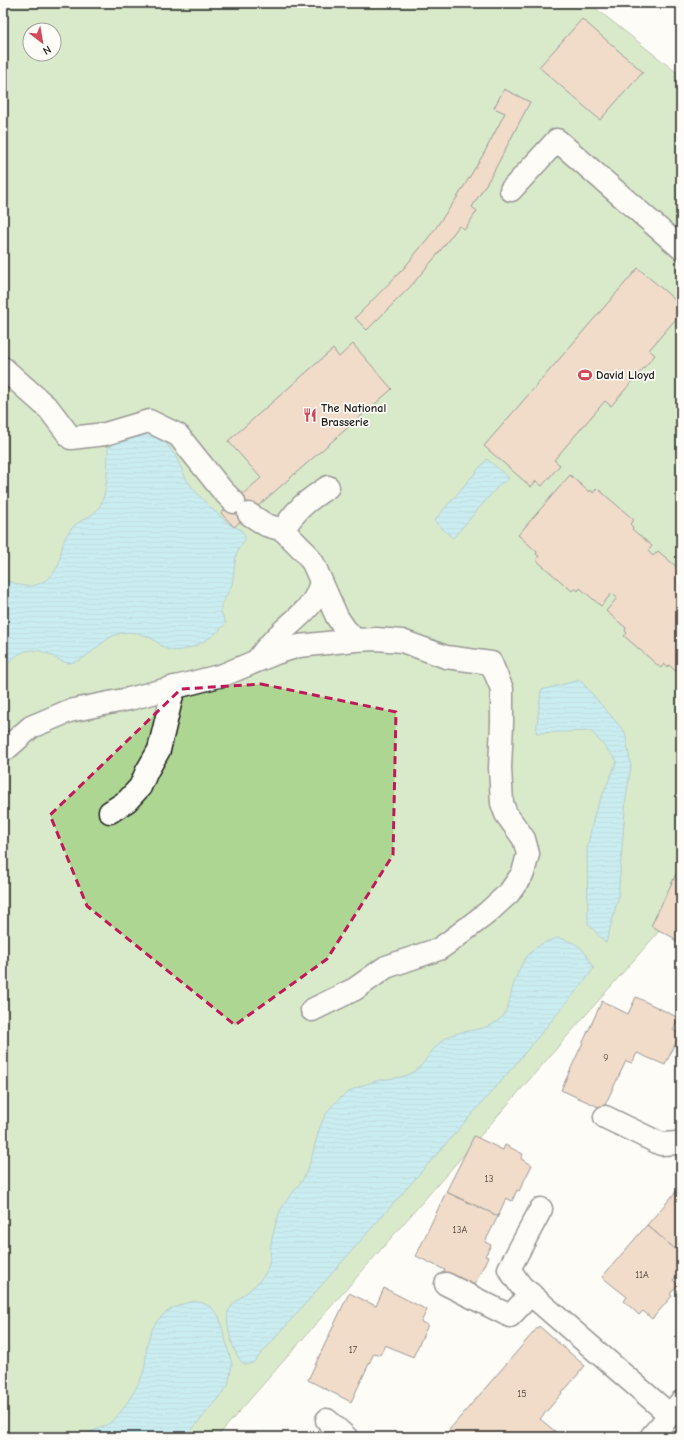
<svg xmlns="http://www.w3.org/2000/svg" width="684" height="1440" viewBox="0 0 684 1440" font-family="'Comic Neue',sans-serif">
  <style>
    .grass { fill: #aed693; stroke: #657958; fill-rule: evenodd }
    .water { fill: url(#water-rules); stroke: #5f8f96 }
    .building { fill: #e2b693; stroke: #1c1c1c }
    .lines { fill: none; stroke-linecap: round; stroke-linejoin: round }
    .minor-casing { stroke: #1c1c1c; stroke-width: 25 }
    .minor { stroke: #fdfcf7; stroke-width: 22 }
    .marked { fill: none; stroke: #c2185b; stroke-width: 3; stroke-dasharray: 8 5; stroke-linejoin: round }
    .labels { text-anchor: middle; stroke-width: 3.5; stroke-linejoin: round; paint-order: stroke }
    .number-label { font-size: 10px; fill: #4e423a }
    .poi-label { font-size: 12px; font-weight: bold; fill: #1c1c1c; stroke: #fdfcf7; text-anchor: start }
  </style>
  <defs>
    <pattern id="water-rules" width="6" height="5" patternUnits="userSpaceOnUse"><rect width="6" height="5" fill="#8bdbe7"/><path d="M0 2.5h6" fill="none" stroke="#77bbc6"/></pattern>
  </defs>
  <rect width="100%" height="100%" fill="#fdfcf7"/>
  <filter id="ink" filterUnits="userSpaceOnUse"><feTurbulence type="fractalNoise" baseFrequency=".025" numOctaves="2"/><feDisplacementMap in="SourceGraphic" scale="8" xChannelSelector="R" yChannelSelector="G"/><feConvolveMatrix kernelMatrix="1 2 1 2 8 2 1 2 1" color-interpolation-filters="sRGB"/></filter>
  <g filter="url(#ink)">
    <path class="grass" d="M 3,3 L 589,3 L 681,76 L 681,906 L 217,1437 L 3,1437 ZM 30,30 L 54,30 L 54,54 L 30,54 Z"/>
    <g class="water">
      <path d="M 139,432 L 149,433 L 167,444 L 175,455 L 187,480 L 195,491 L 210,507 L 229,524 L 240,529 L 245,535 L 245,540 L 239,548 L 236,556 L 232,585 L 221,606 L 221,612 L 226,623 C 215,637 188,654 169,650 C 163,648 159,643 154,640 C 145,634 132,631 122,633 C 101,637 90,661 69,663 C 63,663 58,659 52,656 C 31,644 17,651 3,670 L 3,578 C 18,586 31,590 46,580 C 51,576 55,572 58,566 C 61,556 61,546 66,536 C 73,523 83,521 94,513 C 109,502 107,465 108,448 L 128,434 Z"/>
      <polygon points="487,459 509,478 504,483 502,482 453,538 434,521"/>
      <polygon points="580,680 625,732 631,766 626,798 618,899 606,943 588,924 587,848 595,812 617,761 591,731 536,733 541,690"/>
      <path d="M 559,938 C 581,944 583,948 594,968 L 584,982 L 503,1079 L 254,1362 C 250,1364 247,1366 243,1363 C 234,1358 223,1318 229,1310 C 240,1293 261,1287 268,1267 C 271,1260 270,1251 271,1243 C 273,1234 275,1225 278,1216 C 283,1200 299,1189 306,1173 C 319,1143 314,1117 344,1095 C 353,1088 368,1083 380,1080 C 393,1078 404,1078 415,1071 C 422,1066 424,1061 429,1055 C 435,1047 442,1039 452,1035 C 467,1029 488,1031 500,1019 C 507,1013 509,1002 511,994 C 518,966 528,944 559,938 Z"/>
      <path d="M 194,1301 L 203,1303 L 211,1307 L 219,1316 L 232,1364 L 228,1386 L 186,1437 L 77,1437 C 87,1433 103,1428 111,1422 C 121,1415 141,1382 144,1370 C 146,1363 145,1354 147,1346 C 152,1318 168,1307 194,1301 Z"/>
    </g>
    <g class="building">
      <polygon points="582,19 643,72 600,120 539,67"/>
      <polygon points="504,89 530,102 493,173 472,207 477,211 465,229 459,226 437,255 411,286 367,330 355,318 404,268 432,233 458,196 483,155 505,113 494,108"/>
      <polygon points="638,268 681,305 681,313 649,350 655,355 611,406 605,401 554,460 560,465 542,486 536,481 531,487 484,446"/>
      <polygon points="353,344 392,389 234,527 221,513 261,478 228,441 333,349 339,357"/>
      <polygon points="570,475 589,492 591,490 593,493 597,488 634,520 630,524 633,527 632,529 652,546 648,551 653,556 658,551 678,568 679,567 681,568 681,676 669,665 667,667 664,664 661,668 624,636 627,633 625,631 626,628 606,611 617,598 612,593 601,606 580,588 578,591 575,588 572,591 536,560 539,556 536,554 537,552 518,535"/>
      <polygon points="679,868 681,869 681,944 673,940 674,938 651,926"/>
      <polygon points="636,997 679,1018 673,1030 680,1034 665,1065 637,1053 632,1063 626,1061 603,1109 561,1090 602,1001 628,1014"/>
      <polygon points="474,1136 503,1150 505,1145 523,1154 521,1159 532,1165 519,1191 517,1190 512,1201 506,1198 498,1216 446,1192"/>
      <polygon points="681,1186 681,1254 647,1225"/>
      <polygon points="446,1192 498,1216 485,1242 491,1245 485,1256 488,1257 474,1285 463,1280 461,1284 442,1275 445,1270 416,1256"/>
      <polygon points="647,1225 681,1254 681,1271 673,1280 678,1285 670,1294 672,1296 652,1319 643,1311 639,1315 624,1301 627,1297 602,1277"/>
      <polygon points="384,1288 427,1310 421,1322 428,1325 413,1357 385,1345 380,1355 374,1353 351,1402 308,1380 349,1293 376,1306"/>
      <polygon points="539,1326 585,1366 540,1419 562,1437 443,1437"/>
    </g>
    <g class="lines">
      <defs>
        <g id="minor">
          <polyline points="511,190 557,140 681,248"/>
          <polyline points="3,368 49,409 71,438 105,434 149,421 178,435 222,490 234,502"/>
          <path d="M 249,514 L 266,525 L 283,530 C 296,509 308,500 328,487"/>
          <polyline points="283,530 305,552 313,563 337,617 345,629 355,640"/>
          <path d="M 258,659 C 266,648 275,638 285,629 C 302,613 316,605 321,581"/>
          <polyline points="6,749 31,727 69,711 129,699 223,675 276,653 299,646 355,640 376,639 402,641 446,657 491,663 502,689 502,723 500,768 502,803 506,814 524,839 528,854 523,873 509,893 487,913 452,940 439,949 386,967 355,989 312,1010"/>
          <polyline points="110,812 127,801 140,787 147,771 159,750 174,687"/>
          <polyline points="605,1117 661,1144 679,1143 681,1144"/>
          <polyline points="541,1209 509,1269 521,1286 670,1415"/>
          <polyline points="446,1284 510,1316 531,1294"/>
          <polyline points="327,1420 346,1437"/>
          <polyline points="651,1437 681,1402"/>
        </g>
      </defs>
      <use href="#minor" class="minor-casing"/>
      <use href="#minor" class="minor"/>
    </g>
  </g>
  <path d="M0 0H684V1440H0ZM 261,684 L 396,712 L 393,855 L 327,959 L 235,1025 L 87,906 L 50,815 L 181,689 Z" fill="#fdfcf7" fill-opacity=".55" fill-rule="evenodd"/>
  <path class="marked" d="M 261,684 L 396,712 L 393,855 L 327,959 L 235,1025 L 87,906 L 50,815 L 181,689 Z"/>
  <defs>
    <symbol id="stadium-bare" viewBox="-9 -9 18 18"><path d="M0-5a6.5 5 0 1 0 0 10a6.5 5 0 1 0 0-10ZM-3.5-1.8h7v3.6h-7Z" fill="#d1495b" stroke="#fdfcf7" stroke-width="2.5" paint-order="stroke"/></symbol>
    <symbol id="restaurant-bare" viewBox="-9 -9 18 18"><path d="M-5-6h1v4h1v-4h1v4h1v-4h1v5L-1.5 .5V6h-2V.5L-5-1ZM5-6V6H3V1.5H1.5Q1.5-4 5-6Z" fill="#d1495b" stroke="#fdfcf7" stroke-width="2.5" paint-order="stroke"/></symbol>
  </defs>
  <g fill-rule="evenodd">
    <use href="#stadium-bare" x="575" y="365" width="20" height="20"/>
    <use href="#restaurant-bare" x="300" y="405" width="20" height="20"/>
  </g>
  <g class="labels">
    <g class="number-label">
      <text x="606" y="1061">9</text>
      <text x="489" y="1182">13</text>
      <text x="460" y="1233">13A</text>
      <text x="642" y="1278">11A</text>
      <text x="353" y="1353">17</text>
      <text x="522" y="1397">15</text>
    </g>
    <g class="poi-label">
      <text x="596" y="379">David Lloyd</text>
      <text x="321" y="412">The National<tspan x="321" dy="14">Brasserie</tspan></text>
    </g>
  </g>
  <rect width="684" height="1440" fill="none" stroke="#fdfcf7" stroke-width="16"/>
  <rect x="8" y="8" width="668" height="1424" fill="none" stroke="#1c1c1c" stroke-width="1.5" filter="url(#ink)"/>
  <g transform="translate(42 42) rotate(149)"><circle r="19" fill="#fdfcf7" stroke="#a3a29f"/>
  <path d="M0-3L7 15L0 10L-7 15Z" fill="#d1495b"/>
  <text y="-6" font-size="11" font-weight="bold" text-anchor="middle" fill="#1c1c1c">N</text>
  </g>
</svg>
